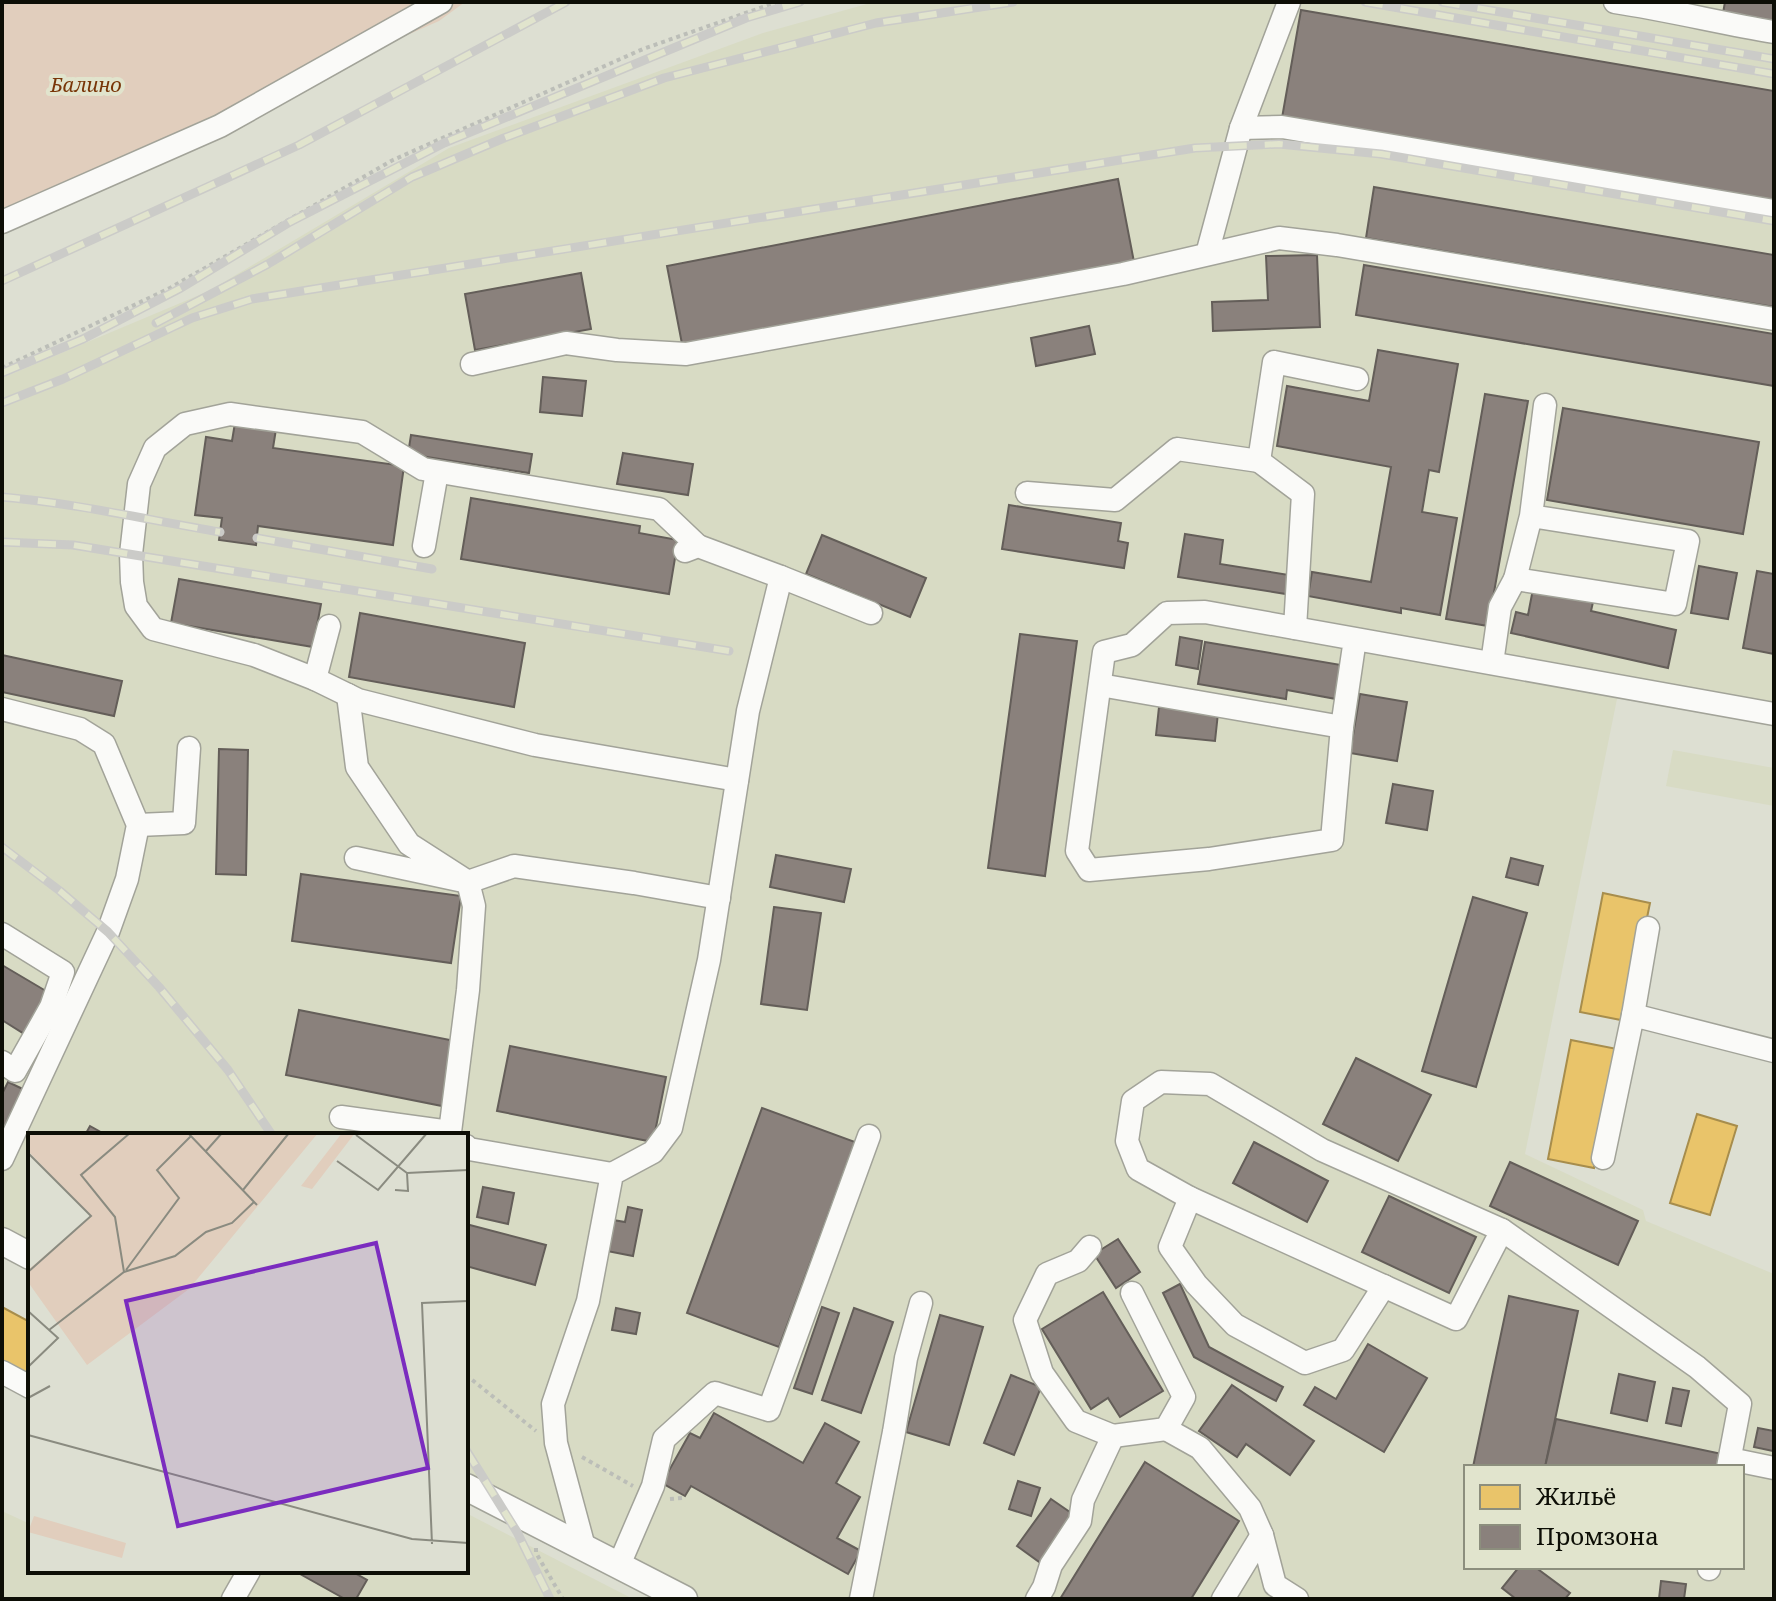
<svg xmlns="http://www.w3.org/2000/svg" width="1776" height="1601" viewBox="0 0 1776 1601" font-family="'Noto Serif',serif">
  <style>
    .built { fill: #d8dbc4; fill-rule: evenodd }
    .green { fill: #e1cebd }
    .homes { fill: #e9c46a; stroke: #a78d4c; stroke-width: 2 }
    .industry { fill: #8a817c; stroke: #645e59; stroke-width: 2 }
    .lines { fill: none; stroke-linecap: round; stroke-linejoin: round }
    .minor-casing { stroke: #a2a399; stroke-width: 25 }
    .major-casing { stroke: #a2a399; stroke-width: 29 }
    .path { stroke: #bcbeb8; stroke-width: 4; stroke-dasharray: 4 4; stroke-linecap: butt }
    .minor { stroke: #fafaf8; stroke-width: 22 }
    .major { stroke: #fafaf8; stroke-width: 26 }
    .rail-casing { stroke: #cbcbc8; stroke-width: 9 }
    .rail { stroke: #e1e4cd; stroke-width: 6; stroke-dasharray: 18; stroke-linecap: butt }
    .labels { text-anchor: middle; stroke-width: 8; stroke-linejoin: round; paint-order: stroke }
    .park-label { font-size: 20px; font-style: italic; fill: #783608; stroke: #e1e4cd }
    .inset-road { fill: none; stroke: #8a8b80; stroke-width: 2 }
    .view { fill: #7b2cbf; fill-opacity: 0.15; stroke: #7b2cbf; stroke-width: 4 }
    .inset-edge { fill: none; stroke: #0d0e06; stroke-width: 4 }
  </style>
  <rect width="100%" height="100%" fill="#dddfd2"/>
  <g class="built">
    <path d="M 874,2 L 1774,2 L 1774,717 L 1619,689 L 1525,1154 L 1643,1210 L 1646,1221 L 1774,1274 L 1774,1577 L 1770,1599 L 698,1599 L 466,1480 L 466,1135 L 30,1135 L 30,1241 L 2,1226 L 2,378 L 209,291 L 449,148 L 763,33 ZM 1466,1467 L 1742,1467 L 1742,1567 L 1466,1567 Z"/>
    <polygon points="1673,750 1774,768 1774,806 1666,786"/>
    <polygon points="2,1511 30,1524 30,1571 466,1571 466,1513 633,1599 2,1599"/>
  </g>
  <polygon class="green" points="2,2 465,2 439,21 2,214"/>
  <g class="homes">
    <polygon points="1603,893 1650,903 1626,1021 1580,1012"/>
    <polygon points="1571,1040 1617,1049 1594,1168 1548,1159"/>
    <polygon points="1697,1114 1737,1126 1710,1215 1670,1203"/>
    <polygon points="2,1307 30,1322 29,1376 2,1361"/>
  </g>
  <g class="industry">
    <polygon points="1725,2 1774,2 1774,22 1723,13"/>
    <polygon points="1301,10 1774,91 1774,202 1282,118"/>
    <polygon points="1118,179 1134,262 683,349 667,266"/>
    <polygon points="1374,187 1774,255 1774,307 1366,238"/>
    <polygon points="1317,255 1320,327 1213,331 1212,302 1268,300 1266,256"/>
    <polygon points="1364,265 1774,334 1774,386 1356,315"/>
    <polygon points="581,273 591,329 475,350 465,294"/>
    <polygon points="1089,326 1095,354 1036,366 1031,338"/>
    <polygon points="1378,350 1458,364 1439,472 1429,470 1422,512 1457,518 1440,615 1401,608 1401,613 1308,596 1312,572 1371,582 1391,467 1277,446 1287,386 1369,401"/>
    <polygon points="543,377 586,381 582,416 540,412"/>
    <polygon points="1485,394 1528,401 1488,626 1446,619"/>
    <polygon points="1563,408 1759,442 1743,534 1547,500"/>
    <polygon points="235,423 276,429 273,448 404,466 393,545 258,526 256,545 219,540 222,518 195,515 206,437 232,441"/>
    <polygon points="411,435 532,454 529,473 408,454"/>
    <polygon points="623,453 693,464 688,495 617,484"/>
    <polygon points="471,498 640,526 639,533 678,540 669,594 461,559"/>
    <polygon points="1009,505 1121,523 1118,541 1128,543 1124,568 1002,549"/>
    <polygon points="1185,534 1223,540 1220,564 1289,575 1286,594 1178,577"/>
    <polygon points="822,535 926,578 910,617 806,574"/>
    <polygon points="1699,566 1737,573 1728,619 1691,613"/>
    <polygon points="1757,571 1774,574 1774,654 1743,648"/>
    <polygon points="179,579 321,604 313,647 171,623"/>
    <polygon points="1533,589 1593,602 1591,611 1676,630 1668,668 1511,633 1516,612 1528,615"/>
    <polygon points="360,613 525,643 514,707 349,677"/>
    <polygon points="1020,634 1077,641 1045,876 988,868"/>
    <polygon points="1180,637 1202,641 1198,669 1176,665"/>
    <polygon points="1205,642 1341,665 1336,699 1287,690 1286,699 1198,684"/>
    <polygon points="2,655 122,681 114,716 2,692"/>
    <polygon points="1360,694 1407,702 1397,761 1350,753"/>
    <polygon points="1159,707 1218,713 1215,741 1156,735"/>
    <polygon points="219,749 248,750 246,875 216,874"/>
    <polygon points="1393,784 1433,791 1427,830 1386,823"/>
    <polygon points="776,855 851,869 844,902 770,887"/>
    <polygon points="1511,858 1543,866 1538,885 1506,877"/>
    <polygon points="301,874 461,896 451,963 292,941"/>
    <polygon points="1473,897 1527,913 1476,1087 1422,1071"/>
    <polygon points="774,907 821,913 807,1010 761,1004"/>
    <polygon points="2,965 51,994 26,1035 2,1020"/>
    <polygon points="299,1010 455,1041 442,1106 286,1075"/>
    <polygon points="510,1046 666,1077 653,1142 497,1111"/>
    <polygon points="1356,1058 1431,1095 1398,1161 1323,1124"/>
    <polygon points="8,1082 27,1091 2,1133 2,1094"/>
    <polygon points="762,1108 855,1142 779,1347 687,1313"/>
    <polygon points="90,1126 106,1135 85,1135"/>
    <polygon points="1254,1142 1328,1181 1307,1222 1233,1183"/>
    <polygon points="1510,1162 1638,1221 1618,1265 1490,1206"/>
    <polygon points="483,1187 514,1193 508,1224 477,1217"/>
    <polygon points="1389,1196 1476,1237 1449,1293 1362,1252"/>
    <polygon points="628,1207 642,1210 633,1256 607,1251 613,1220 625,1222"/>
    <polygon points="466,1224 546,1245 535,1285 466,1266"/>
    <polygon points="1118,1239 1140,1272 1116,1288 1094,1254"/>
    <polygon points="1180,1284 1209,1347 1283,1387 1276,1401 1194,1357 1163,1293"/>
    <polygon points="1103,1292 1163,1391 1120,1417 1108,1398 1091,1409 1042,1329"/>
    <polygon points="1509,1296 1578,1311 1545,1467 1473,1467"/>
    <polygon points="822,1307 839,1313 812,1394 794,1388"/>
    <polygon points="616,1308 640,1313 636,1334 612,1330"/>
    <polygon points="854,1308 893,1322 861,1413 822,1400"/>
    <polygon points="940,1315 983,1327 949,1445 906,1432"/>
    <polygon points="1368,1344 1427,1378 1384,1452 1304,1405 1315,1387 1336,1399"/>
    <polygon points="1619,1374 1655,1382 1647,1421 1611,1413"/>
    <polygon points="1011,1375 1041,1387 1014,1455 984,1443"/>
    <polygon points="1232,1385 1314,1441 1290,1475 1246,1444 1237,1457 1199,1431"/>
    <polygon points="1673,1388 1689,1391 1681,1426 1666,1423"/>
    <polygon points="714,1413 803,1463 825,1423 859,1442 836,1483 860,1497 837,1538 861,1551 848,1574 691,1486 685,1496 662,1483 690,1433 700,1438"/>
    <polygon points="1556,1419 1722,1454 1720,1467 1545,1467"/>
    <polygon points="1758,1428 1774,1431 1773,1451 1754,1447"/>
    <polygon points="1145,1462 1239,1521 1191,1599 1060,1599"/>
    <polygon points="1018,1481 1040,1488 1031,1516 1009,1509"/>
    <polygon points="1051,1499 1077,1517 1042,1564 1017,1546"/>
    <polygon points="1519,1567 1535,1567 1570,1593 1565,1599 1516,1599 1502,1588"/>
    <polygon points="302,1571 351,1571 367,1580 356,1599 345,1599 300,1574"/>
    <polygon points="1661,1581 1686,1584 1684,1599 1659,1599"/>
  </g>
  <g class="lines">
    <defs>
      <g id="minor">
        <path d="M 1615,2 C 1668,10 1721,23 1774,32"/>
        <polyline points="1241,128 1282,127 1774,211"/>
        <polyline points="2,222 220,126 441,2"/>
        <polyline points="1207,254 1241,128 1289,2"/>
        <polyline points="472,364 566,343 617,350 686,354 1123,274 1279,238 1337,245 1774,319"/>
        <polyline points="1027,493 1115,500 1177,449 1259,461"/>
        <polyline points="1531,516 1515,579 1675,604 1688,541 1531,516 1545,405"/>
        <polyline points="424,546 437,472"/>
        <polyline points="781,577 871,613"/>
        <polyline points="329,626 315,679 358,700 535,745 737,780"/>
        <polyline points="1295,628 1303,494 1259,461 1274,362 1357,379"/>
        <polyline points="1355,639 1342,727 1332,840 1209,859 1089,870 1077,851 1104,652 1132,645 1167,613 1205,612 1774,714"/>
        <polyline points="1492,663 1500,607 1515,579"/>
        <polyline points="315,679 254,655 153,629 136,606 132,582 131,554 139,484 155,448 185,424 230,414 362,432 423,469 659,509 698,546"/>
        <polyline points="1100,685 1342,727"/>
        <polyline points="348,695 357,767 409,844 468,882 356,858"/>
        <polyline points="2,709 80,729 104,744 138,825 127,879 108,932 2,1159"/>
        <polyline points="138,825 184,823 189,748"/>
        <polyline points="2,934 63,972 51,1007 15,1071 2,1062"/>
        <polyline points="1633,1015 1648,928"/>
        <polygon points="1161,1082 1210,1084 1322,1150 1502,1230 1456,1319 1190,1198 1138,1169 1127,1141 1133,1101"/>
        <polyline points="341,1117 450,1132 468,990 474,906 468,882 514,866 634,883 719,898"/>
        <polyline points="466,1146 469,1149 612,1174"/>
        <polyline points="1603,1158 1633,1015 1774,1051"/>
        <polyline points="1190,1198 1170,1247 1196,1284 1235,1325 1305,1363 1343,1350 1384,1286"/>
        <polyline points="1502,1230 1697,1367 1740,1404 1728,1467"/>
        <polyline points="2,1372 30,1387"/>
        <polyline points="1166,1429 1200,1448 1250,1508 1262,1535 1275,1585 1297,1599"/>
        <polyline points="1113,1436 1166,1429 1184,1397 1132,1293"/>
        <polyline points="1730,1459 1774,1468"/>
        <polyline points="584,1547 556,1443 553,1404 588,1301 612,1174 653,1152 671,1128 709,960 748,711 781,577 698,546 685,551"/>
        <polyline points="619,1565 653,1486 664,1439 715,1393 769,1410 869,1136"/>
        <polyline points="1709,1569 1709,1567"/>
        <polyline points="233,1599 249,1571"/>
        <polyline points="861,1599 894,1432 906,1358 921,1303"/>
        <polyline points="1037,1599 1044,1587 1051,1565 1080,1521 1083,1500 1113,1436 1076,1421 1042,1373 1025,1320 1047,1274 1078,1261 1090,1247"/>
        <polyline points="1223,1599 1262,1535"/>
      </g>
      <g id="major">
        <polyline points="2,1241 30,1256"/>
        <polyline points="466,1487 684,1599"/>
      </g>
    </defs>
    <use href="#minor" class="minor-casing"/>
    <use href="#major" class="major-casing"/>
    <g class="path">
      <polyline points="2,368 170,288 393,160 643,49 777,2"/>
      <polyline points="466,1375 536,1431"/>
      <polyline points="582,1457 633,1486"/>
      <polyline points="670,1499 682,1498"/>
      <polyline points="536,1548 536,1553 563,1599"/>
    </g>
    <use href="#minor" class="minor"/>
    <use href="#major" class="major"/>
    <defs>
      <g id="rail">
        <polyline points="1365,2 1774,74"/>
        <polyline points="1442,2 1774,59"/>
        <polyline points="2,281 299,145 566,2"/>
        <polyline points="156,323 268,264 412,177 504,138 664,78 876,23 1013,2"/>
        <polyline points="2,373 83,339 181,288 290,222 444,143 746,18 800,2"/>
        <polyline points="2,403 63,379 192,318 252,299 1195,148 1279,144 1381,154 1774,221"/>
        <path d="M 2,497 C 75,503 148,520 220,532"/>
        <polyline points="257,538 432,569"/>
        <polyline points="2,542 73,545 729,651"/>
        <polyline points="2,847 60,891 108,932 159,987 228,1070 272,1135"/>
        <polyline points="466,1450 517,1532 550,1599"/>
      </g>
    </defs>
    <use href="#rail" class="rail-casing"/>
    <use href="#rail" class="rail"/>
  </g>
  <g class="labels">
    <g class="park-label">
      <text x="86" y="92">Балино</text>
    </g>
  </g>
  <g transform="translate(28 1133)">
    <rect width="440" height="440" fill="#dddfd2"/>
    <path d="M 0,0 L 290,0 L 161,156 L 59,232 L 0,149 L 0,137 L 63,83 L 0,18 ZM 314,0 L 327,0 L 284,56 L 273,53 ZM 6,383 L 98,410 L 94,425 L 0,399 Z" fill="#e1cebd"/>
    <path class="inset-road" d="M 160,0 L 229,72M 328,2 L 379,40 L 440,37M 178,18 L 194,0M 0,20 L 63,83 L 0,139M 309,28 L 350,57 L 399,0M 215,57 L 261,0M 367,57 L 380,58 L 379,40M 98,137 L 151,65 L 129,37 L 163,3M 96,139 L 87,84 L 53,42 L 102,0M 0,178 L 30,205 L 0,234M 21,197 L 96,139 L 147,123 L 178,99 L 204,90 L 226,69M 0,265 L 22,253M 0,302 L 384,406 L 440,410M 404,411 L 394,170 L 440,168"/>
    <path class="view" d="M 348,110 L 400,335 L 150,393 L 98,168 Z"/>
    <rect width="440" height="440" class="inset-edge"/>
  </g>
  <rect width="1776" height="1601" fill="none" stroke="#0d0e06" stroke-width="8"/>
  <rect x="1464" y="1465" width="280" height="104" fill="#e1e4cd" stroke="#8c8e7d" stroke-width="2"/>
  <rect x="1480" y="1485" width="40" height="24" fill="#e9c46a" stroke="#8c8e7d" stroke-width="2"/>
  <text x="1536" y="1505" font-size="24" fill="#0d0e06">Жильё</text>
  <rect x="1480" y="1525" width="40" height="24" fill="#8a817c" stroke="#8c8e7d" stroke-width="2"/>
  <text x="1536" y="1545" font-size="24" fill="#0d0e06">Промзона</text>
</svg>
